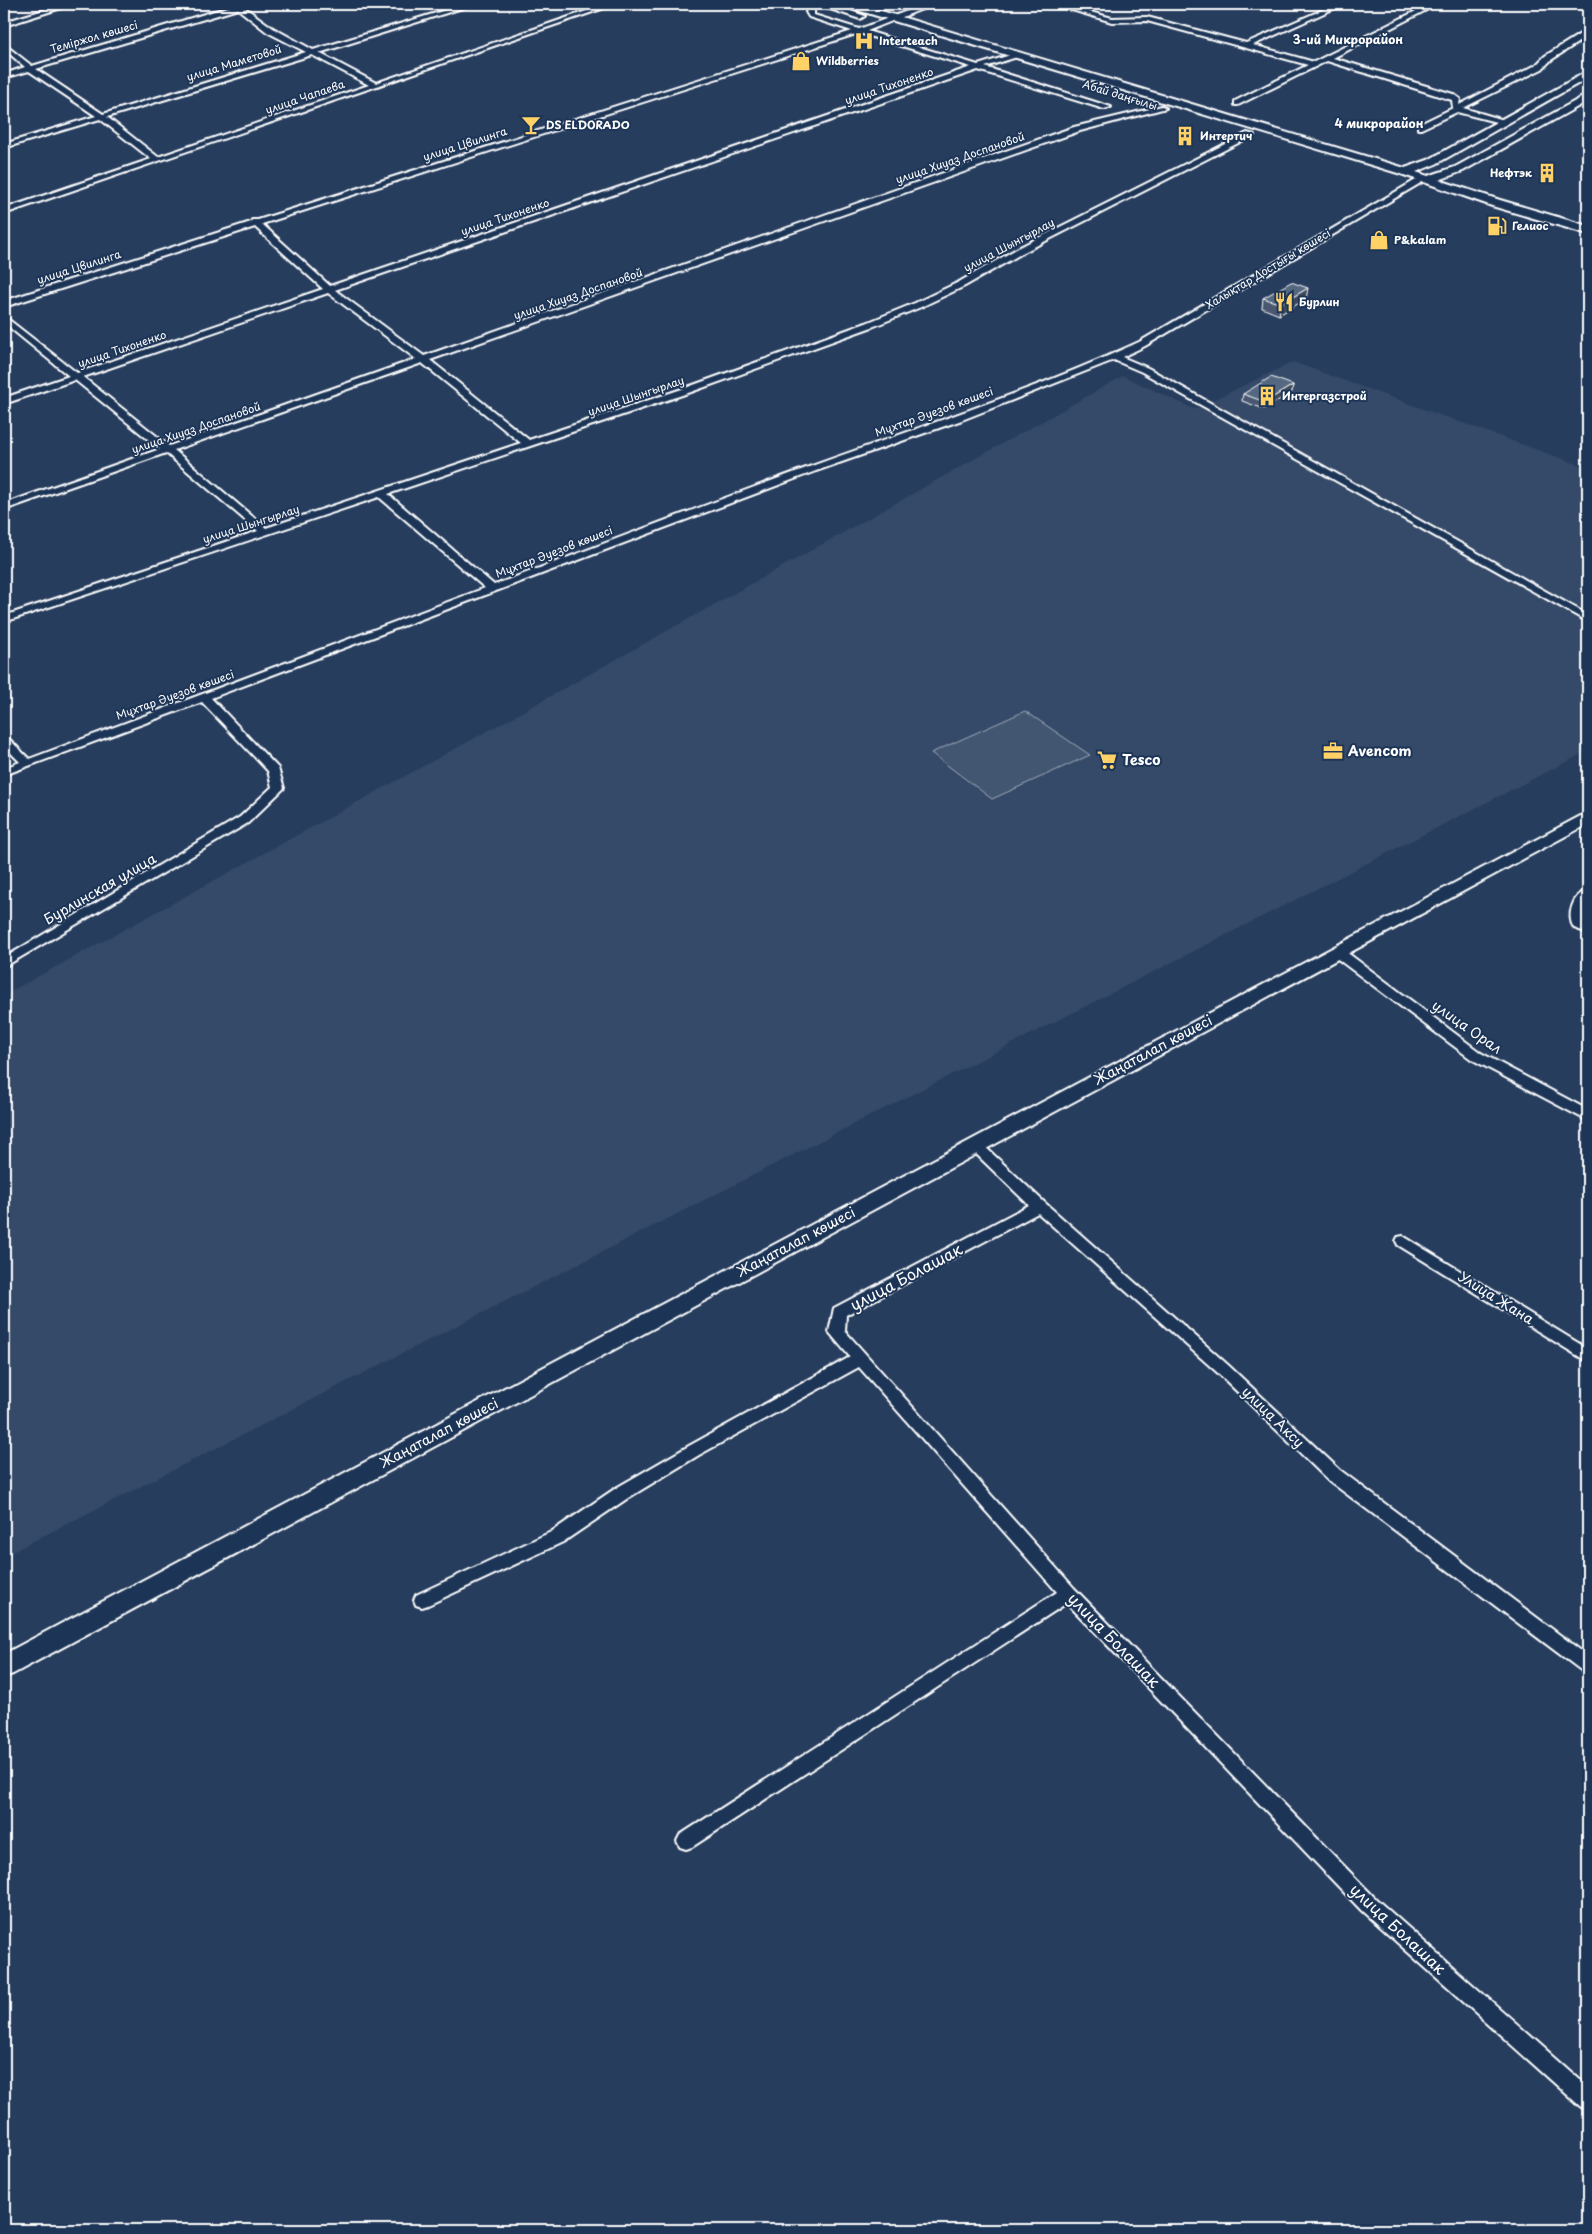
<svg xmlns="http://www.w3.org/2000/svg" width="1592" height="2234" viewBox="0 0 1592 2234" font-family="'Playpen Sans',sans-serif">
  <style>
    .built { fill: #344a68 }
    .green { fill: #425672; stroke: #a0aab8 }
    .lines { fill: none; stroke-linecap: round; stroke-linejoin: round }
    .street-casing { stroke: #fff; stroke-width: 4 }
    .secondary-casing { stroke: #fff; stroke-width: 4 }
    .street { fill: #1d3557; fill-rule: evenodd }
    .secondary { fill: #1d3557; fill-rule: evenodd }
    .wall { fill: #49596f; stroke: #fff }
    .shaded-wall { fill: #3c485a; stroke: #fff }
    .building { fill: #556781; stroke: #fff }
    .labels { text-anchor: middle; stroke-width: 4; stroke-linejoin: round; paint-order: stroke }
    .far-street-label { font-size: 11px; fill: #fff; stroke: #1d3557 }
    .far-poi-label { font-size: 11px; font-weight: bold; fill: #fff; stroke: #1d3557; text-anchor: start }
    .far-neighbourhood-label { font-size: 12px; font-weight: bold; fill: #fff; stroke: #1d3557 }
    .poi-label { font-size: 14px; font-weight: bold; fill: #fff; stroke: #1d3557; text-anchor: start }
    .street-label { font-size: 14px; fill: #fff; stroke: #1d3557 }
    .near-street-label { font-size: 16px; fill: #fff; stroke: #1d3557 }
  </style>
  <rect width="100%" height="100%" fill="#263d5e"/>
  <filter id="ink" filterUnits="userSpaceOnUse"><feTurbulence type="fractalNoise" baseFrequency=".02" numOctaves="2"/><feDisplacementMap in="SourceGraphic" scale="10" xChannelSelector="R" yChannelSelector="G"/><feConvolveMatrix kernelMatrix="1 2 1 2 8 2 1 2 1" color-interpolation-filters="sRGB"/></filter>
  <g filter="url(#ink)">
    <polygon class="built" points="1293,362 1588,468 1588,751 4,1556 4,995 504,722 1123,376 1194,409"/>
    <polygon class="green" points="1025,711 1090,755 992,799 931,753"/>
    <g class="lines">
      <defs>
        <g id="street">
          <polygon points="64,4 74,4 4,26 4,22"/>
          <path d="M 238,4 L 251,4 L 244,7 L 273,28 L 313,50 L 466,4 L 475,4 L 319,53 L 376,83 L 607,4 L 616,4 L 4,214 L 4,209 L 151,159 L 100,119 L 4,148 L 4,144 L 96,116 L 29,71 L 4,78 L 4,74 L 25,67 L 4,49 L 4,44 L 32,66 ZM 238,9 L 267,32 L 306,52 L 103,114 L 36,69 ZM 312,55 L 369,85 L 158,157 L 107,117 Z"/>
          <path d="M 815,4 L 824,4 L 814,9 L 814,15 L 859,29 L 926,4 L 935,4 L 867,31 L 978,65 L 1017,53 L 1017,57 L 985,67 L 1111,107 L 1104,109 L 978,70 L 335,290 L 424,356 L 1074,127 L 1162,106 L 1166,108 L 1080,131 L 430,360 L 529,440 L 685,388 L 866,323 L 915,303 L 959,282 L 1020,247 L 1247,133 L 1254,135 L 1026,251 L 965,286 L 921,307 L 872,327 L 691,392 L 388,494 L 494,585 C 599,546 704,505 809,467 C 920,427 1032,391 1139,342 L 1421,177 L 1425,179 L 1424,181 L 1145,346 L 1122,357 L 1148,368 L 1588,615 L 1588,622 L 1142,372 L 1114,360 L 962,420 L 816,471 L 211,698 L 278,768 L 284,788 L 282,790 L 248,823 L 4,967 L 4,958 L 240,817 L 272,787 L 268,771 L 202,702 L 4,775 L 4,768 L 20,762 L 4,746 L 4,737 L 8,738 L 29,759 L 485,588 L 379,497 L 4,622 L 4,616 L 258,531 L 166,453 L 4,510 L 4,504 L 160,449 L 75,380 L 4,404 L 4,398 L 69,376 L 4,323 L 4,316 L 77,373 L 323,289 L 255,227 L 4,307 L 4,301 L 251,222 L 252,220 L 258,220 L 852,31 L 809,17 L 806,12 L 809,7 ZM 859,33 L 971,67 L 330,286 L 262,224 ZM 328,293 L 416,359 L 169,446 L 83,377 ZM 422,363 L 521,443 L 266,528 L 174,450 Z"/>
          <polygon points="1052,4 1062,4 1112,18 1147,17 1246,43 1336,4 1344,4 1253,45 1314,62 1430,4 1438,4 1333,58 1453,94 1460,99 1459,105 1536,65 1545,56 1585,31 1588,31 1588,36 1551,60 1542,69 1463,108 1504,120 1504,124 1457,112 1421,129 1418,129 1418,125 1453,108 1452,100 1327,61 1238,105 1235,105 1235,101 1308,65 1147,21 1112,22"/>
          <path d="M 1588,890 C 1589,901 1583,910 1584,923 L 1588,924 L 1588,933 L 1574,928 C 1566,915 1573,894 1588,890 Z"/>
          <polygon points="1336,947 1341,948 1481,1053 1588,1110 1588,1121 1471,1059 1331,954 1330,951"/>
          <polygon points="976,1141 981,1143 1044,1202 1228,1365 1340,1470 1588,1656 1588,1673 1582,1671 1328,1480 1218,1373 1038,1213 846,1315 845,1331 1074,1588 1376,1899 1588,2087 1588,2110 1581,2107 1362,1911 1067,1603 692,1847 686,1849 680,1847 677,1841 680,1835 1057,1592 859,1367 699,1455 628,1498 563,1542 428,1605 422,1607 416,1605 414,1600 416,1595 551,1532 616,1488 687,1447 850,1357 829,1332 834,1308 1029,1205 971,1149 969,1146 971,1143"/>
          <polygon points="1403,1236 1588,1349 1588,1362 1398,1245 1396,1241 1398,1237"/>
        </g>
        <g id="secondary">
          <polygon points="815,4 830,4 865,16 860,19"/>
          <polygon points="843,4 858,4 1405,168 1428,160 1588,71 1588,78 1436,164 1416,172 1428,176 1455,167 1588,94 1588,101 1463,171 1439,180 1500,200 1588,226 1588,234 1492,206 1401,174 844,6"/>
          <polygon points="1588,812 1588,824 13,1674 4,1677 4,1654"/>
        </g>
      </defs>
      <use href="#street" class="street-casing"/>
      <use href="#secondary" class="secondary-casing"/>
      <use href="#street" class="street"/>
      <use href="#secondary" class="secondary"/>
    </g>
    <g class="wall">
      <polygon points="1263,298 1306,299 1279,315 1262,308"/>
      <polygon points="1293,385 1292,392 1264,409 1242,401 1243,394"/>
    </g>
    <g class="shaded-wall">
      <polygon points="1308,288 1306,299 1279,315 1281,304"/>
      <polygon points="1293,385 1292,392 1264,409 1265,402"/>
    </g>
    <g class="building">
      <polygon points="1291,282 1308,288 1281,304 1263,298"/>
      <polygon points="1271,377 1293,385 1265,402 1243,394"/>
    </g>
  </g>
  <defs>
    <symbol id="hospital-bare" viewBox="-9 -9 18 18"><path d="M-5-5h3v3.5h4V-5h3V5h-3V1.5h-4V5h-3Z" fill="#ffd166" stroke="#1d3557" stroke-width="2.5" paint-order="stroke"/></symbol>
    <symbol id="shop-bare" viewBox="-9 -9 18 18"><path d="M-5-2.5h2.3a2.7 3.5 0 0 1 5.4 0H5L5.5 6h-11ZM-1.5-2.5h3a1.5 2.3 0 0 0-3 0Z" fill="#ffd166" stroke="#1d3557" stroke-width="2.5" paint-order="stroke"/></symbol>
    <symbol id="bar-bare" viewBox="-9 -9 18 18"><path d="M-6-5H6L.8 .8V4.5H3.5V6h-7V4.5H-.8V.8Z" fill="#ffd166" stroke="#1d3557" stroke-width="2.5" paint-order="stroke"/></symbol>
    <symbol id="building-bare" viewBox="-9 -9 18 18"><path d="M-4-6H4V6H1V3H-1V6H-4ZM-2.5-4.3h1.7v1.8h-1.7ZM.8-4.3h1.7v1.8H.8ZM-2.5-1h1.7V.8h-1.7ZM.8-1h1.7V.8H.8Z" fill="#ffd166" stroke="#1d3557" stroke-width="2.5" paint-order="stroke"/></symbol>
    <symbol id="fuel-bare" viewBox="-9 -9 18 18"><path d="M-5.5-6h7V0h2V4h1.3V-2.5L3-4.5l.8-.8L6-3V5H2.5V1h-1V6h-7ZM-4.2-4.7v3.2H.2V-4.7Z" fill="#ffd166" stroke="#1d3557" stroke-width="2.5" paint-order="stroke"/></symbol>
    <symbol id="restaurant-bare" viewBox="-9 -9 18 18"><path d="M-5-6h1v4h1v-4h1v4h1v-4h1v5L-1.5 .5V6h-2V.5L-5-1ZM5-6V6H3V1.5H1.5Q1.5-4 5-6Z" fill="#ffd166" stroke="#1d3557" stroke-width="2.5" paint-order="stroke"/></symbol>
    <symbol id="office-bare" viewBox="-9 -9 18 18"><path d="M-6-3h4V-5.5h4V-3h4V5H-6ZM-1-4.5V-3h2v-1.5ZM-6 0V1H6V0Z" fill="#ffd166" stroke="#1d3557" stroke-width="2.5" paint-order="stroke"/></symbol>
    <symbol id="supermarket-bare" viewBox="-9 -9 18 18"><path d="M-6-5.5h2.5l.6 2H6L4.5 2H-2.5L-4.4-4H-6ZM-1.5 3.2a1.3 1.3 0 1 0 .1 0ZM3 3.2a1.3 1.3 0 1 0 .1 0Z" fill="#ffd166" stroke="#1d3557" stroke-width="2.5" paint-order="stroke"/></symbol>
  </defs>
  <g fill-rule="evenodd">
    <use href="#hospital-bare" x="850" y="27" width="28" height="28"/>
    <use href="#shop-bare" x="787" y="47" width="28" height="28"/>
    <use href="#bar-bare" x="517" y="111" width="28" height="28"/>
    <use href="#building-bare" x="1171" y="122" width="28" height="28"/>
    <use href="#building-bare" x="1533" y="159" width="28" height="28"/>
    <use href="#fuel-bare" x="1483" y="212" width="28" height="28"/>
    <use href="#shop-bare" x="1365" y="226" width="28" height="28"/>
    <use href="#restaurant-bare" x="1270" y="288" width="28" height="28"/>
    <use href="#building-bare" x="1253" y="382" width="28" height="28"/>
    <use href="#office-bare" x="1319" y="737" width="28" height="28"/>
    <use href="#supermarket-bare" x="1093" y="746" width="28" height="28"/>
  </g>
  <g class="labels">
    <g class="far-street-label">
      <text transform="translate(94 37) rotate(-16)" y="4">Теміржол көшесі</text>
      <text transform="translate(234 63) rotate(-17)" y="4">улица Маметовой</text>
      <text transform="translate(889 86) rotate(-19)" y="4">улица Тихоненко</text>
      <text transform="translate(1120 95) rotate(17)" y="4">Абай даңғылы</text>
      <text transform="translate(305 97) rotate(-19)" y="4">улица Чапаева</text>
      <text transform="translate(465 144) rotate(-18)" y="4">улица Цвилинга</text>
      <text transform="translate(960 158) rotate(-19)" y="4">улица Хиуаз Доспановой</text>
      <text transform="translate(505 217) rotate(-19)" y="4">улица Тихоненко</text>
      <text transform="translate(1009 245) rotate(-28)" y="4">улица Шынгырлау</text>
      <text transform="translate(79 267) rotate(-18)" y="4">улица Цвилинга</text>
      <text transform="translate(1268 269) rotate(-31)" y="4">Халықтар Достығы көшесі</text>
      <text transform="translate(578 294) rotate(-19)" y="4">улица Хиуаз Доспановой</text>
      <text transform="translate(122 349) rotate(-19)" y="4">улица Тихоненко</text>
      <text transform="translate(636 396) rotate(-19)" y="4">улица Шынгырлау</text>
      <text transform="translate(934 412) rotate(-20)" y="4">Мұхтар Әуезов көшесі</text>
      <text transform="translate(196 428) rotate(-19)" y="4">улица Хиуаз Доспановой</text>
      <text transform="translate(251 524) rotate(-18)" y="4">улица Шынгырлау</text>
      <text transform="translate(554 552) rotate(-21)" y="4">Мұхтар Әуезов көшесі</text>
      <text transform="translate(175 695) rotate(-20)" y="4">Мұхтар Әуезов көшесі</text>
    </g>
    <g class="far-poi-label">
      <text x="879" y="45">Interteach</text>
      <text x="816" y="65">Wildberries</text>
      <text x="546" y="129">DS ELDORADO</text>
      <text x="1200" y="140">Интертич</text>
      <text x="1532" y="177" text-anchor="end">Нефтэк</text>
      <text x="1512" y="230">Гелиос</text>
      <text x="1394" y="244">P&amp;kalam</text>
      <text x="1299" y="306">Бурлин</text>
      <text x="1282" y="400">Интергазстрой</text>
    </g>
    <g class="far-neighbourhood-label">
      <text x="1348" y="44">3-ий Микрорайон</text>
      <text x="1379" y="128">4 микрорайон</text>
    </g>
    <g class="poi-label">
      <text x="1348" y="756">Avencom</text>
      <text x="1122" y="765">Tesco</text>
    </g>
    <g class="street-label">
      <text transform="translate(100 889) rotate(-30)" y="5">Бурлинская улица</text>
      <text transform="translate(1467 1027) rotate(35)" y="5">улица Орал</text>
      <text transform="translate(1153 1050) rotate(-28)" y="5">Жаңаталап көшесі</text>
      <text transform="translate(796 1242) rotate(-28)" y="5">Жаңаталап көшесі</text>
      <text transform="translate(1496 1298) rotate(32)" y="5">Улица Жана</text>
      <text transform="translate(1273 1417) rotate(44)" y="5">улица Аксу</text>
      <text transform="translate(439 1433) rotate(-28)" y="5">Жаңаталап көшесі</text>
    </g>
    <g class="near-street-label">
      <text transform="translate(906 1277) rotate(-28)" y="6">улица Болашак</text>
      <text transform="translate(1114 1640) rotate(46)" y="6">улица Болашак</text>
      <text transform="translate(1398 1929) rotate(43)" y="6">улица Болашак</text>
    </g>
  </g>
  <rect width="1592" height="2234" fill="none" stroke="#1d3557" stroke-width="20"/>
  <rect x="10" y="10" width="1572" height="2214" fill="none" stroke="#fff" stroke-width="2" filter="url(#ink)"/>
</svg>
